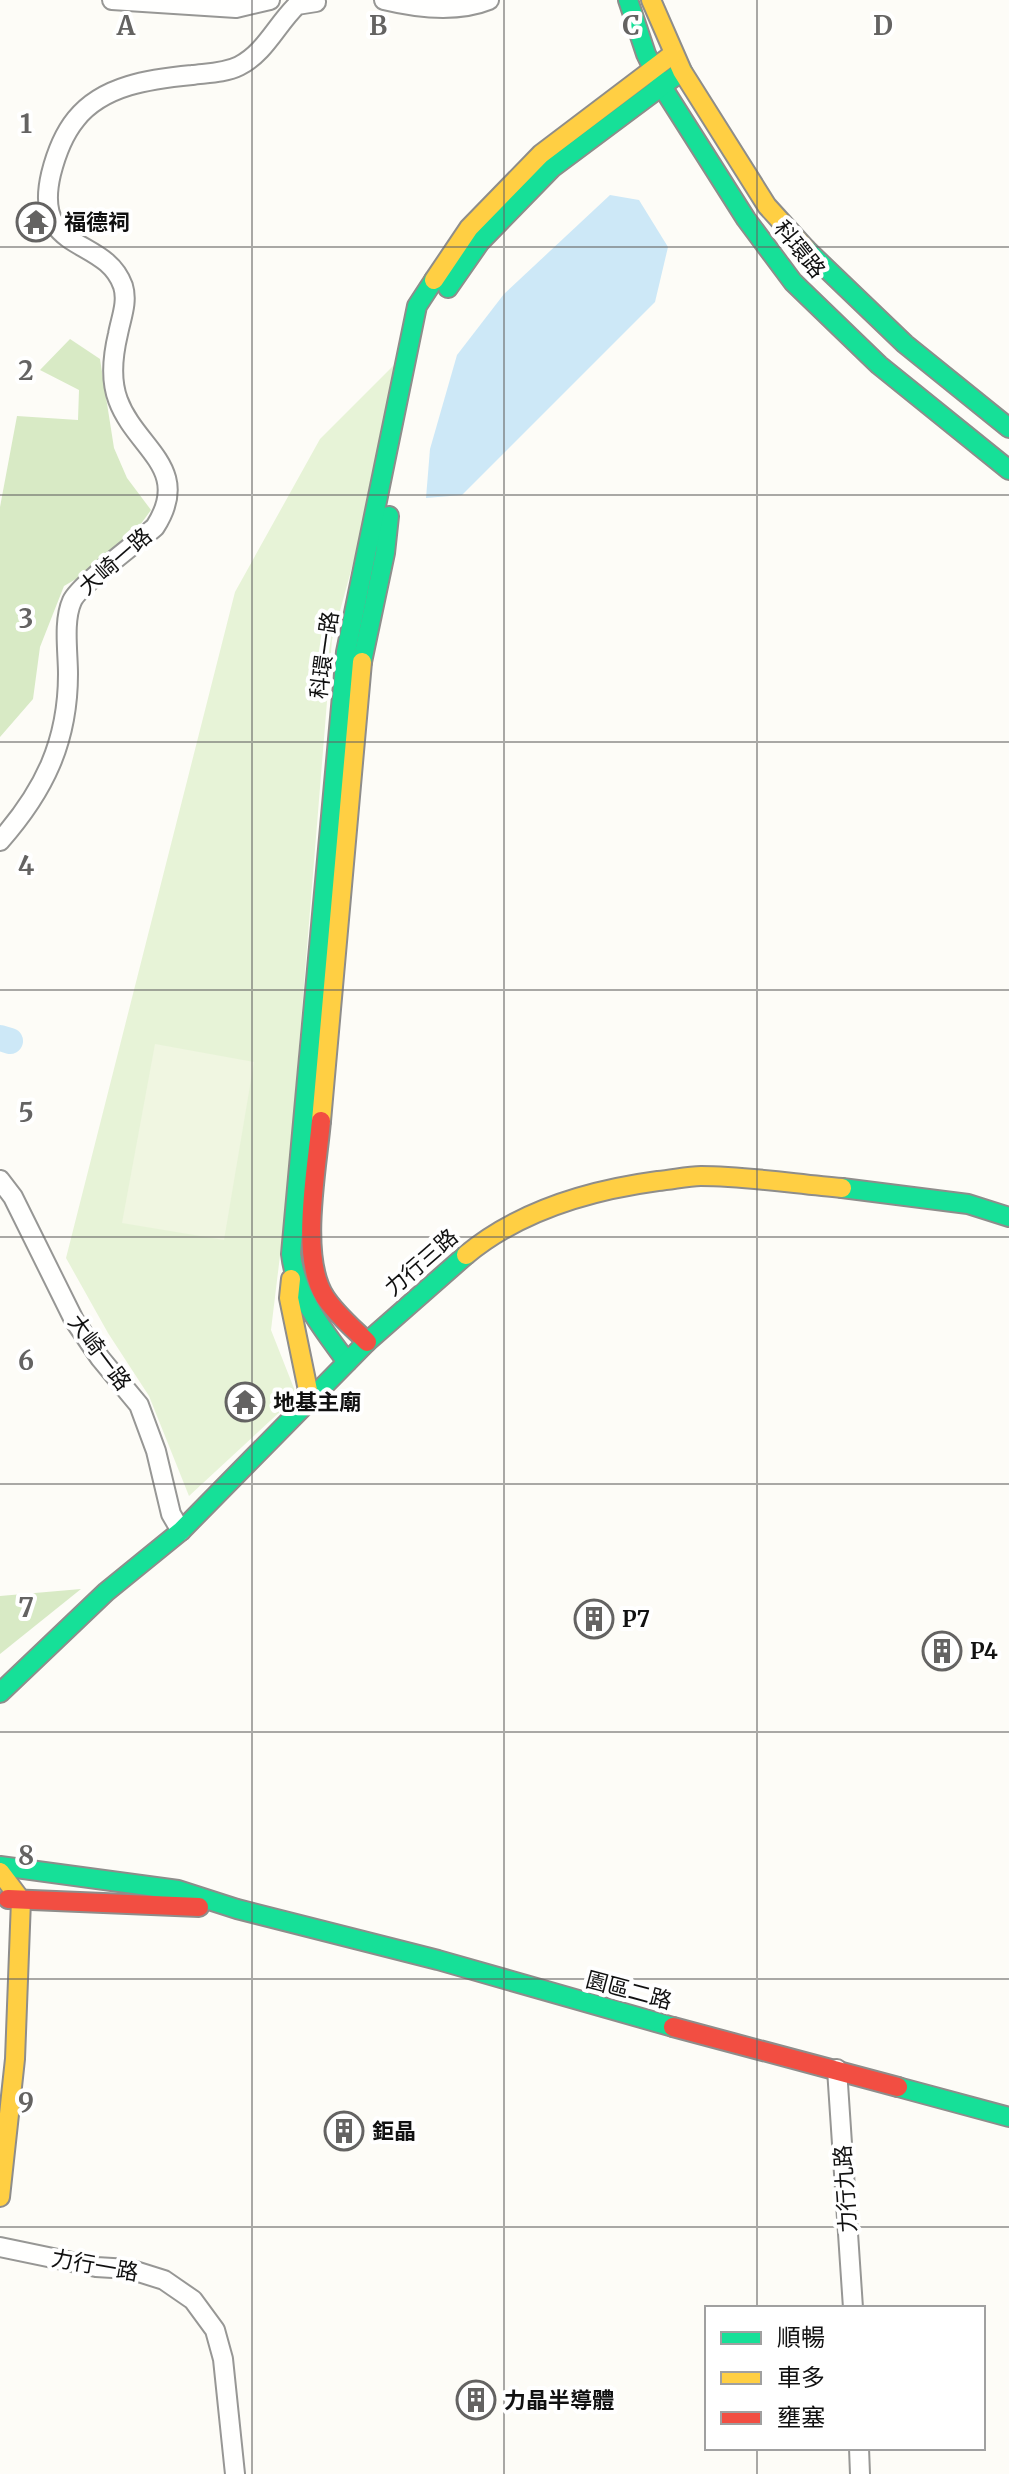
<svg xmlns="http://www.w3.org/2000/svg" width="1009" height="2474" viewBox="0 0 1009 2474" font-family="Merriweather,'Noto Sans TC',serif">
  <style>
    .green { fill: #e7f3d7 }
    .forest { fill: #d8eac5 }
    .pitch { fill: #f0f6e1 }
    .water { fill: #cde8f7 }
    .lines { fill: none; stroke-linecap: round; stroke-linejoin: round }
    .river { stroke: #cde8f7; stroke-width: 26 }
    .street-casing { stroke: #979795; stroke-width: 22 }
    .fast-casing { stroke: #8e8d8b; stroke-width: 22 }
    .slow-casing { stroke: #8e8d8b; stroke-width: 22 }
    .jam-casing { stroke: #8e8d8b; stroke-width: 22 }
    .street { stroke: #fffffe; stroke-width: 18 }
    .fast { stroke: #16e098; stroke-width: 18 }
    .slow { stroke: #ffcf43; stroke-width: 18 }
    .jam { stroke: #f24e42; stroke-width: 18 }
    .grid { fill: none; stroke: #646362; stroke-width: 2; stroke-opacity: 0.55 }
    .labels { text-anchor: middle; stroke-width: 8; stroke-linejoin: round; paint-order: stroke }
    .poi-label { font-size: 22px; font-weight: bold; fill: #111; stroke: #fff; text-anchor: start }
    .street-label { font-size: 22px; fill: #111; stroke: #fff }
    .grid-label { font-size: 26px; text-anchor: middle; font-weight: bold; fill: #646362; stroke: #fff; stroke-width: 8; stroke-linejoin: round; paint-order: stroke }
  </style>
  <rect width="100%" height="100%" fill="#fdfcf7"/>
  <polygon class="green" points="405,354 366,516 332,640 286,1206 271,1330 297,1396 189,1496 149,1396 108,1333 66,1258 235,592 320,439"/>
  <g class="forest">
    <polygon points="70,339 100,359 114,448 127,478 151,510 119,554 64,586 40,647 33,699 0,737 0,507 17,416 78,420 79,390 40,370"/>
    <polygon points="81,1589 0,1654 0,1596"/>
  </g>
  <polygon class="pitch" points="155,1044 254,1062 224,1240 122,1223"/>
  <polygon class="water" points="610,195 639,200 668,247 655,302 462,495 426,498 430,449 457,355 504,294"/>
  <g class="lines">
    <polyline class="river" points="0,1038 10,1041"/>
    <defs>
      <g id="street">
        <polyline points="112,0 236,8 270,0"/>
        <path d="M 384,0 C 417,8 457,13 489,0"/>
        <path d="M 0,841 C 44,791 68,742 68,674 C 68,652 63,621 72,601 C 79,585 138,542 155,527 C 193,468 136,449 118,400 C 110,379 113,355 118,334 C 121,318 128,302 123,286 C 105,235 32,255 51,174 C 56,154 63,135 76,119 C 103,85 151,79 192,75 C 208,73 225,73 239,66 C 265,53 277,24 297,5 L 316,2"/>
        <polyline points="0,1180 13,1197 74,1320 100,1358 139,1405 156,1451 171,1514 181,1531"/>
        <polyline points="837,2069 853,2308"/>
        <polyline points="0,2247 96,2267 129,2269 164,2280 193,2300 215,2330 223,2359 235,2474"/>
        <polyline points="859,2448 860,2474"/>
      </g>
      <g id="fast">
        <polyline points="628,0 646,54 661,85 746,219 793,282 879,365 1009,470"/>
        <polyline points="806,249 905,344 1009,428"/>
        <polyline points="448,288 480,242 552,168 682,71"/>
        <polyline points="362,662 385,553 389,516"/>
        <polyline points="842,1188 968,1204 1009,1217"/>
        <path d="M 347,1362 C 322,1328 296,1297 291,1254 L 346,652 L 417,306 L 434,280"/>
        <polyline points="0,1693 106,1592 181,1531 367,1342 466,1255"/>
        <polyline points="0,1866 178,1890 237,1909 438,1960 673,2027"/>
        <polyline points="898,2087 1009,2117"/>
      </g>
      <g id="slow">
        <polyline points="651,0 682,71 767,206 806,249"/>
        <polyline points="434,280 469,228 541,154 673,54"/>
        <polyline points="321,1121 362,662"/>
        <path d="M 466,1255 C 519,1211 591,1190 658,1181 C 672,1180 687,1176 701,1176 C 747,1176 795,1184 842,1188"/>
        <polyline points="291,1279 289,1298 310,1400"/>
        <polyline points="0,1872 21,1900 15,2059 0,2197"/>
      </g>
      <g id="jam">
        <path d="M 321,1121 C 317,1168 299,1257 325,1297 C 336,1314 353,1328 367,1342"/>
        <polyline points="8,1899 199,1907"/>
        <polyline points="673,2027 898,2087"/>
      </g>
    </defs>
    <use href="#street" class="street-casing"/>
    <use href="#fast" class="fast-casing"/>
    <use href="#slow" class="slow-casing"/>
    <use href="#jam" class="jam-casing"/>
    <use href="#street" class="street"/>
    <use href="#fast" class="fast"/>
    <use href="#slow" class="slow"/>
    <use href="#jam" class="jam"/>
  </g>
  <path class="grid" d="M 252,0 L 252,2474M 504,0 L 504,2474M 757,0 L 757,2308M 0,247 L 1009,247M 0,495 L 1009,495M 0,742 L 1009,742M 0,990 L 1009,990M 0,1237 L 1009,1237M 0,1484 L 1009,1484M 0,1732 L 1009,1732M 0,1979 L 1009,1979M 0,2227 L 1009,2227M 757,2448 L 757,2474"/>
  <defs>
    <symbol id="temple-ring" viewBox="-11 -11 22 22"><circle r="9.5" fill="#fff" stroke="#646362" stroke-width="1.5"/><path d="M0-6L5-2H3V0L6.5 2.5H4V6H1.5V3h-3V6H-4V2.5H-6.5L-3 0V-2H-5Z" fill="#646362"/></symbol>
    <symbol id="building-ring" viewBox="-11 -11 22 22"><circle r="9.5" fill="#fff" stroke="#646362" stroke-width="1.5"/><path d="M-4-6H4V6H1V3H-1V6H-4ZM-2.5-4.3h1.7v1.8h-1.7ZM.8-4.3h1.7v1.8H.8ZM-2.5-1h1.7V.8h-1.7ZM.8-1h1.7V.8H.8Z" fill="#646362"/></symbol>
  </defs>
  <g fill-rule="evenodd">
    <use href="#temple-ring" x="14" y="200" width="44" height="44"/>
    <use href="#temple-ring" x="223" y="1380" width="44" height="44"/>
    <use href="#building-ring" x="572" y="1597" width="44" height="44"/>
    <use href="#building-ring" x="920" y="1629" width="44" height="44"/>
    <use href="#building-ring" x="322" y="2109" width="44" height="44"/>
    <use href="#building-ring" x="454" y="2378" width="44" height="44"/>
  </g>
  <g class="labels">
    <g class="poi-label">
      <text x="64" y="230">福德祠</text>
      <text x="273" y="1410">地基主廟</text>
      <text x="622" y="1627">P7</text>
      <text x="970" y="1659">P4</text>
      <text x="372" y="2139">鉅晶</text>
      <text x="504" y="2408">力晶半導體</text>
    </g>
    <g class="street-label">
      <text transform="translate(800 249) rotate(51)" y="8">科環路</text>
      <text transform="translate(115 561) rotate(-41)" y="8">大崎一路</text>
      <text transform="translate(324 655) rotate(-82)" y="8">科環一路</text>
      <text transform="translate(421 1262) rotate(-41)" y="8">力行三路</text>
      <text transform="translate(100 1352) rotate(53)" y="8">大崎一路</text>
      <text transform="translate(629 1990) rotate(15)" y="8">園區二路</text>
      <text transform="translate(845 2189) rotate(-94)" y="8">力行九路</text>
      <text transform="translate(95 2265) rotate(10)" y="8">力行一路</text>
    </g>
  </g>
  <g class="grid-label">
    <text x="126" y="35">A</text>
    <text x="378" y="35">B</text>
    <text x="631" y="35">C</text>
    <text x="883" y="35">D</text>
    <text x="26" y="133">1</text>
    <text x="26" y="380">2</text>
    <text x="26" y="628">3</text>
    <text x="26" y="875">4</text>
    <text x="26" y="1122">5</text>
    <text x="26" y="1370">6</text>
    <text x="26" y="1617">7</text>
    <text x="26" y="1865">8</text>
    <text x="26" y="2112">9</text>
  </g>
  <rect x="705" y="2306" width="280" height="144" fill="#ffffff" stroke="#a0a0a0" stroke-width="2"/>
  <rect x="721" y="2332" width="40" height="12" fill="#16e098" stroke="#a0a0a0" stroke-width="2"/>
  <text x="777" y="2346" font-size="24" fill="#111111">順暢</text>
  <rect x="721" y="2372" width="40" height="12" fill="#ffcf43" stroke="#a0a0a0" stroke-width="2"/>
  <text x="777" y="2386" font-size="24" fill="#111111">車多</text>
  <rect x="721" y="2412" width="40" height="12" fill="#f24e42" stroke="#a0a0a0" stroke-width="2"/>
  <text x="777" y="2426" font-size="24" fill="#111111">壅塞</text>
</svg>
